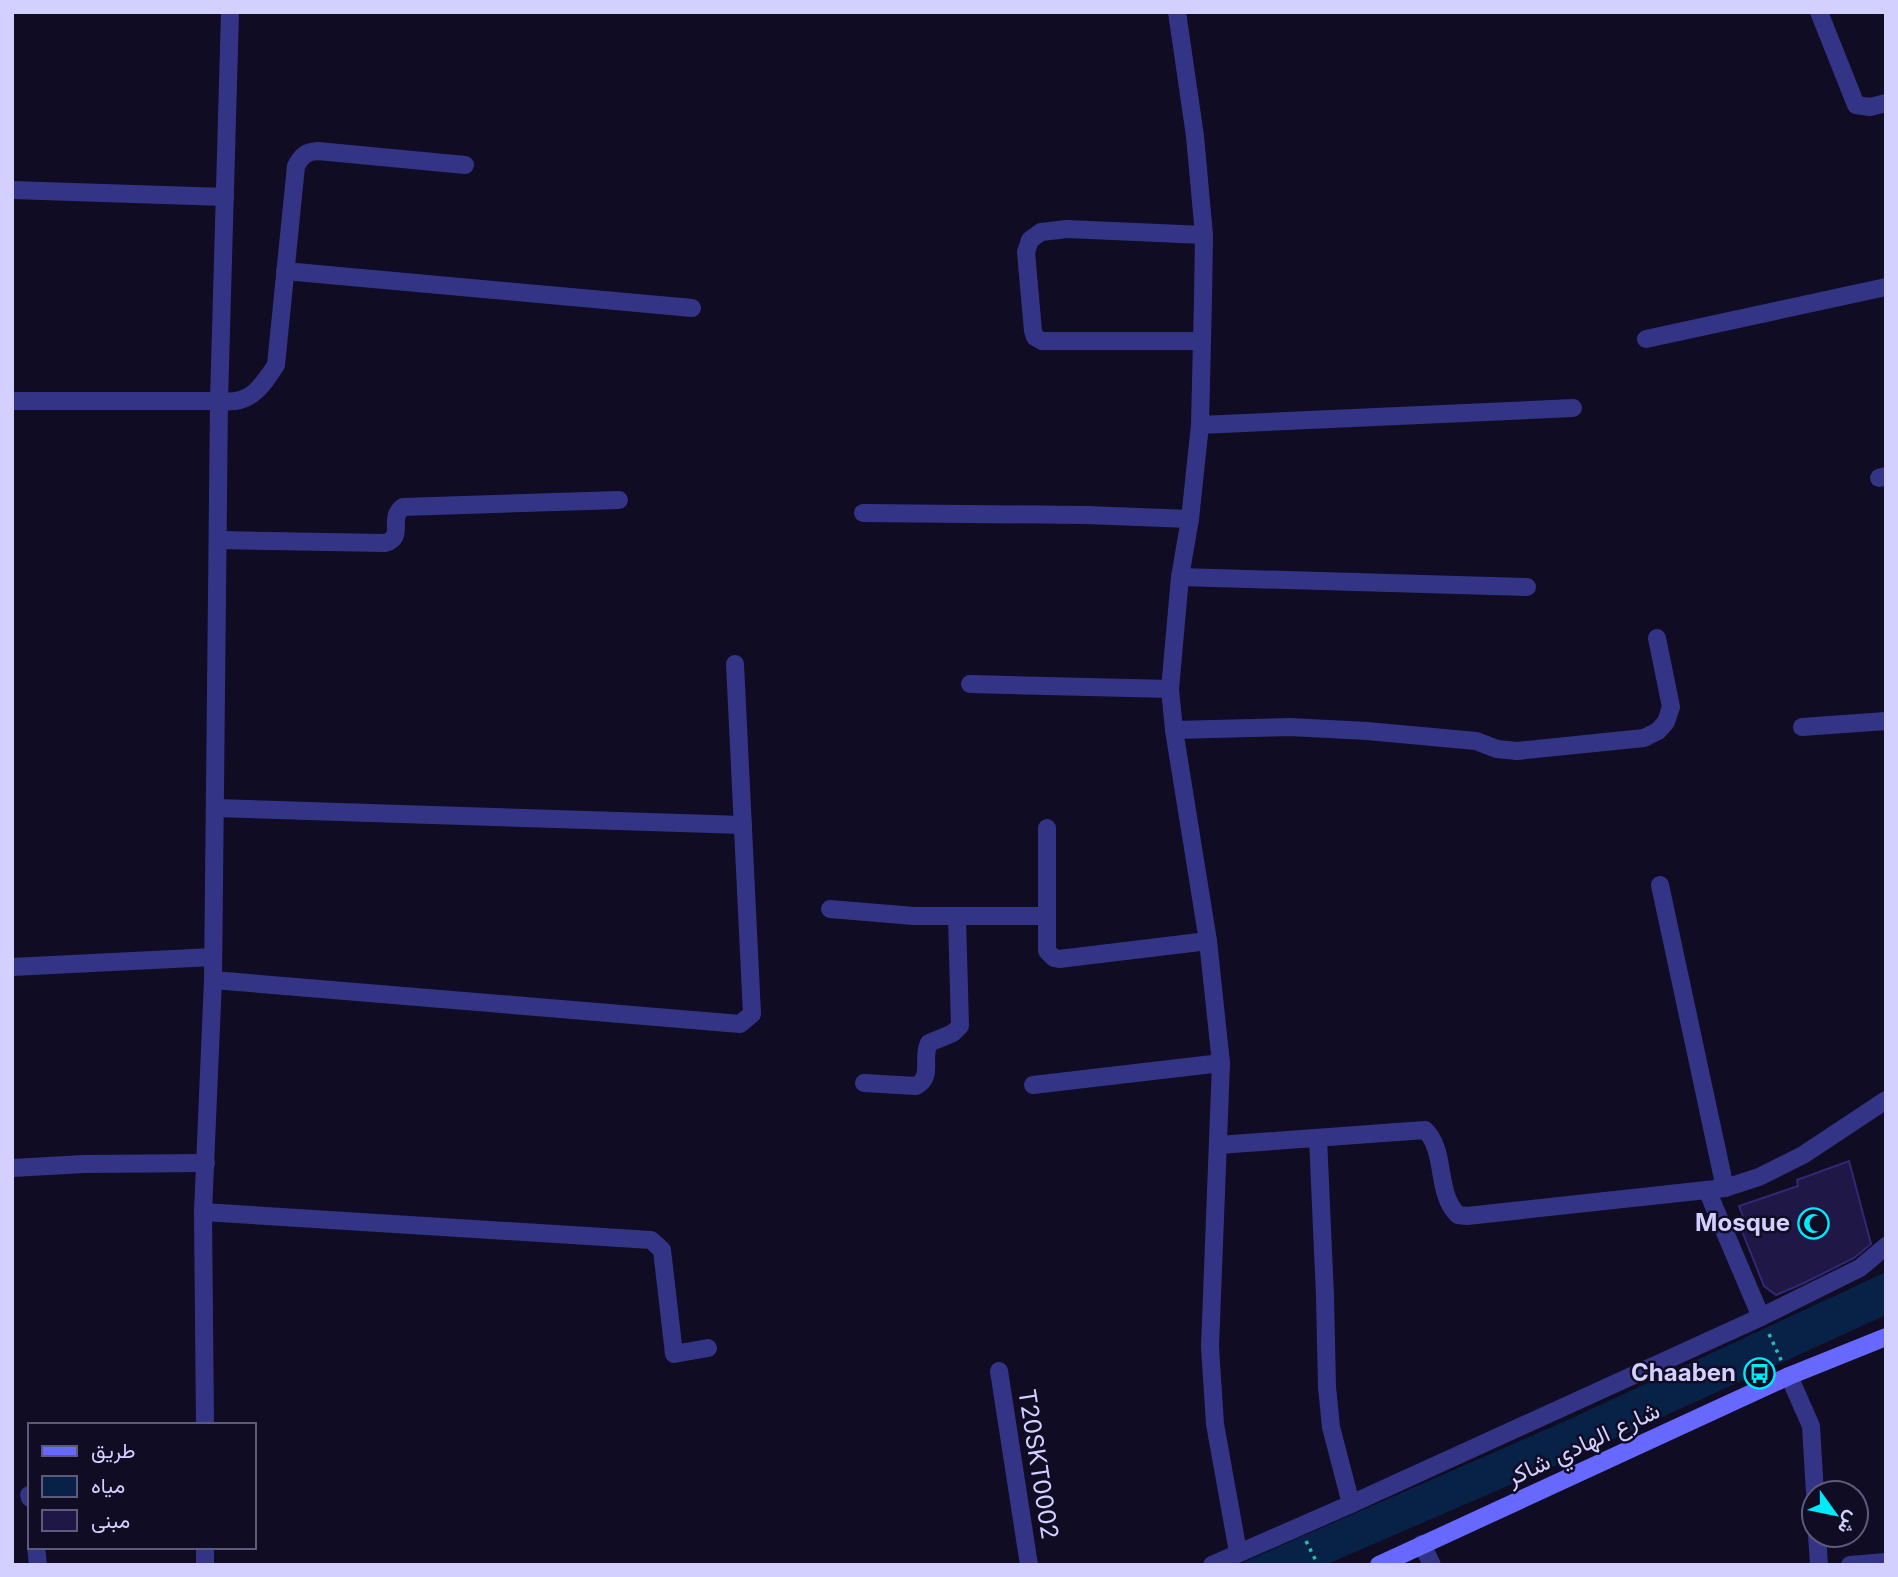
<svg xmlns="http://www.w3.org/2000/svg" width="1898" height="1577" viewBox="0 0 1898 1577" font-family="Inter,Vazirmatn,sans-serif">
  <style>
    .water { fill: #082247 }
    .building { fill: #1f1746; stroke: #342774; stroke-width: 2 }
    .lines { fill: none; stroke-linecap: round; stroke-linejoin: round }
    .path { stroke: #26bcae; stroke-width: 3.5; stroke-dasharray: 3.5 5; stroke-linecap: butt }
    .street { stroke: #343486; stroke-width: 18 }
    .secondary { stroke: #6668ff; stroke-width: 18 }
    .labels { text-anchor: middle; stroke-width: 5; stroke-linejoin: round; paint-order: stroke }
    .poi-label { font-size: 24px; font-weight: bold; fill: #d3cfff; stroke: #100c24; text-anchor: end }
    .street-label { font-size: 24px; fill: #d3cfff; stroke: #100c24 }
  </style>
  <rect width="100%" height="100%" fill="#100c24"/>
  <polygon class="water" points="1886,1272 1886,1315 1577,1456 1325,1565 1237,1565 1570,1419"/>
  <polygon class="building" points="1849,1161 1871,1244 1854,1258 1802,1284 1776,1295 1764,1286 1738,1221 1744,1219 1739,1206 1798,1186 1797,1180"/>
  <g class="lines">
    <g class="path">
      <polyline points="1769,1334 1782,1362"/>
      <polyline points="1306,1541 1318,1565"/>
    </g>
    <g class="street">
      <polyline points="1177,12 1195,136 1204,235 1203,298 1200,425 1190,519 1180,577 1170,689 1174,730 1208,941 1221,1063 1210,1347 1215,1424 1238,1552"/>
      <polyline points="1819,12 1856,105 1870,107 1886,103"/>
      <polyline points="12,190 225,197"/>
      <polyline points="285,271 692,308"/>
      <polyline points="1646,339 1886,287"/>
      <polyline points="1202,341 1042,341 1035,337 1033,331 1026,252 1030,240 1041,232 1067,229 1204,235"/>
      <path d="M 12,401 L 219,401 C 250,405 260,389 276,365 L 296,166 C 302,155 306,152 318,151 L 465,165"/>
      <polyline points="1200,425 1573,408"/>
      <polyline points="1879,478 1886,476"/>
      <polyline points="863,513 1087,515 1190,519"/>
      <path d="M 219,540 L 385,543 C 406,537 387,519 403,507 L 619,500"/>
      <polyline points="1180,577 1527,587"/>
      <polyline points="970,684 1170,689"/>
      <polyline points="1802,727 1886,721"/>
      <polyline points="1174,730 1290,727 1367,731 1476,741 1497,749 1517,751 1644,738 1658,731 1666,722 1671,707 1657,638"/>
      <polyline points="215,808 743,825"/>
      <polyline points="1047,828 1047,951 1054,958 1059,959 1208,941"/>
      <polyline points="1660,885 1725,1188"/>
      <polyline points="830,909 914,916 1047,916"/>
      <polyline points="12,967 213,957"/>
      <polyline points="213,980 740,1024 752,1014 735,664"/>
      <path d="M 864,1083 L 916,1086 C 934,1077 921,1058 929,1043 L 953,1033 L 960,1026 L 957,917"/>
      <polyline points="1033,1085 1221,1063"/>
      <polyline points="1318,1138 1325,1296 1327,1387 1331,1427 1351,1504"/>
      <path d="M 1219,1145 L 1425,1130 C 1447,1151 1435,1193 1458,1215 L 1467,1216 L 1725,1188 L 1759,1177 L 1803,1155 L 1886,1100"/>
      <polyline points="12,1168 84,1164 206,1163"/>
      <polyline points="1707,1190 1761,1317"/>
      <polyline points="203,1212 651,1240 662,1250 674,1354 708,1348"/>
      <polyline points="999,1371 1029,1565"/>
      <polyline points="1789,1376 1811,1426 1815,1493"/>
      <polyline points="205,1425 203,1212 213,980 219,401 230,12"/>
      <polyline points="29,1495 30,1498"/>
      <polyline points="1817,1535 1819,1565"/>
      <polyline points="1422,1544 1432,1565"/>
      <polyline points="36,1547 38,1565"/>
      <polyline points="205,1547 205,1565"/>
      <polyline points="1212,1565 1351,1504 1761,1317 1860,1268 1886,1246"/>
      <polyline points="1850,1565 1886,1562"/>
    </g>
    <polyline class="secondary" points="1379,1565 1789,1376 1886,1337"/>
  </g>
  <defs>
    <symbol id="mosque-ring" viewBox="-11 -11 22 22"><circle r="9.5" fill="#100c24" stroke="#00ebfa" stroke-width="1.5"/><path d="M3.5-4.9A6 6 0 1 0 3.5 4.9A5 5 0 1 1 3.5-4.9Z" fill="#00ebfa"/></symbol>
    <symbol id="bus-ring" viewBox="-11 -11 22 22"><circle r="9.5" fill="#100c24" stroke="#00ebfa" stroke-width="1.5"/><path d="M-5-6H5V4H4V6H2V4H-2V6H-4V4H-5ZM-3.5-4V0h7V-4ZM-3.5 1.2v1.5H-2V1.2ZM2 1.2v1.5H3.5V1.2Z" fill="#00ebfa"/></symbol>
  </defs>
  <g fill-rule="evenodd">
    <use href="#mosque-ring" x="1796" y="1206" width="35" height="35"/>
    <use href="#bus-ring" x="1742" y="1356" width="35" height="35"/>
  </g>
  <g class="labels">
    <g class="poi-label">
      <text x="1790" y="1231">Mosque</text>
      <text x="1736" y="1381">Chaaben</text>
    </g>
    <g class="street-label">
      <text transform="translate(1583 1444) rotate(-25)" y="8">شارع الهادي شاكر</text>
      <text transform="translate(1038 1464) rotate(81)" y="8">T20SKT0002</text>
    </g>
  </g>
  <rect width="1898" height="1577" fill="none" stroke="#d3cfff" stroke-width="28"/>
  <rect x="28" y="1423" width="228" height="126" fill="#100c24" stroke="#5e5a7c" stroke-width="2"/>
  <rect x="42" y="1446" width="35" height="10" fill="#6668ff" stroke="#5e5a7c" stroke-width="2"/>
  <text x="91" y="1458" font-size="21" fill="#d3cfff">طريق</text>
  <rect x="42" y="1476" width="35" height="21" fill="#082247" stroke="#5e5a7c" stroke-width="2"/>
  <text x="91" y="1493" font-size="21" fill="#d3cfff">مياه</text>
  <rect x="42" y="1510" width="35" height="21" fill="#1f1746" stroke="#5e5a7c" stroke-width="2"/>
  <text x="91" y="1528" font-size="21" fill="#d3cfff">مبنى</text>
  <g transform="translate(1835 1514) rotate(123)"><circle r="33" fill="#100c24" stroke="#5e5a7c" stroke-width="2"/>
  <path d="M0-5L12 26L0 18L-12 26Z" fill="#00ebfa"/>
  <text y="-10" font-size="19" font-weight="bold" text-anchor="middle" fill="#d3cfff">ش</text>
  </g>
</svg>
